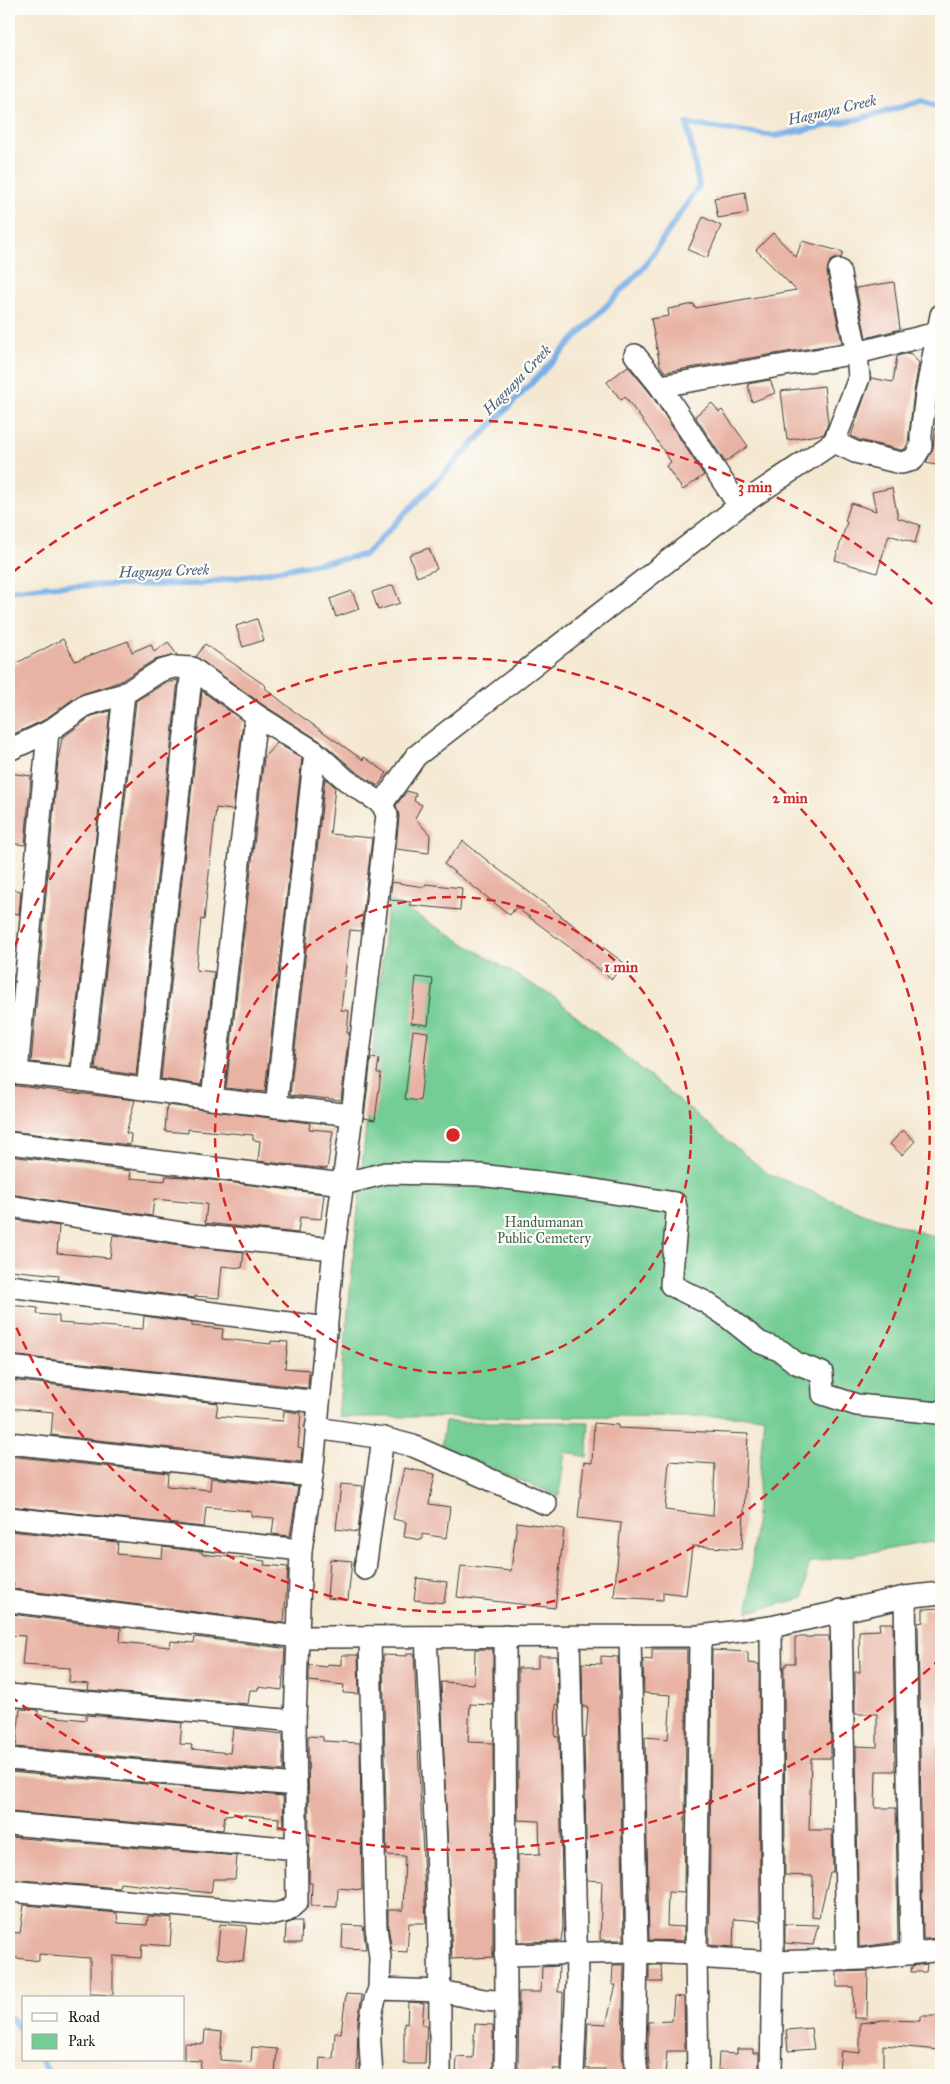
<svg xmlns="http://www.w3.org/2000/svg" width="950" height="2084" viewBox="0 0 950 2084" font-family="'IM FELL Great Primer',serif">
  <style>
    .green { fill: #73cd94; stroke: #487458 }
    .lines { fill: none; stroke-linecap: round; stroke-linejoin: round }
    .stream { stroke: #78afe7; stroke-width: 6 }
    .building { fill: #e8b3a4; fill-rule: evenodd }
    .minor-casing { stroke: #3c3b37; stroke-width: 24 }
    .minor { stroke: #fff; stroke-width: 21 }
    .ring { fill: none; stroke: #d62828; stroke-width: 2.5; stroke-dasharray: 9 6 }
    .labels { text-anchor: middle; stroke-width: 4.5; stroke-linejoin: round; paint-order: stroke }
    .park-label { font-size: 14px; fill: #3f634c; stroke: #fdfcf7 }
    .water-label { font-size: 15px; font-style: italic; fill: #455e77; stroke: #fdfcf7 }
    .centre { fill: #d62828; stroke: #fdfcf7; stroke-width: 2.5 }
    .ring-label { font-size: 15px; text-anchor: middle; font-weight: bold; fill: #d62828; stroke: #fdfcf7; stroke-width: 4.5; stroke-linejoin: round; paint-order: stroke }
  </style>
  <rect width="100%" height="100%" fill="#fdfcf7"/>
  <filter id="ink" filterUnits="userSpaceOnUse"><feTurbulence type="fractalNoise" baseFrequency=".02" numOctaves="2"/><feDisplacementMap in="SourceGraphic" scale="10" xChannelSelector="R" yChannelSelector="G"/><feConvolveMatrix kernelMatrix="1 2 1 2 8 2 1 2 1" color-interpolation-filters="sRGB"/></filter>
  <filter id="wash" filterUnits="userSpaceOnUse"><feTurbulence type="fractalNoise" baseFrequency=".0096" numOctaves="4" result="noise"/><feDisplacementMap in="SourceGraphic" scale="20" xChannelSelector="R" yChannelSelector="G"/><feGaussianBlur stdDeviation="1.12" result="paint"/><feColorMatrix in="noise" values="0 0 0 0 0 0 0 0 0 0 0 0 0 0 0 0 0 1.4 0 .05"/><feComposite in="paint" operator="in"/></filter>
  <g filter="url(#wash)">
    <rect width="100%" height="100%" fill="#f4e8d1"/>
    <g class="green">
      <polygon points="388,898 555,998 767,1173 865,1214 941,1239 941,1540 808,1563 804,1598 748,1612 764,1416 338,1417"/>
      <polygon points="445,1422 589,1422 587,1457 565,1452 559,1496 441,1448"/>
    </g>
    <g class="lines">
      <g class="stream">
        <polyline points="9,591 49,586 200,584 365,555 644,267 699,186 687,124 775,136 863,118 924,100 941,108"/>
        <polyline points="9,2017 24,2033"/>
        <polyline points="41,2060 50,2075"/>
      </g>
    </g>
    <g id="blocks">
      <g class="building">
        <polygon points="745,192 748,213 718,218 714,198"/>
        <polygon points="703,217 721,226 707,258 688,250"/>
        <polygon points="773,233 796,257 802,241 843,252 841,258 836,258 830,261 827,272 842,343 665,372 660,365 651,319 669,316 668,309 694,304 695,308 796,290 756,250"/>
        <polygon points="894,282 900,329 866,338 856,288"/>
        <polygon points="910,353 919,363 914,392 908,443 905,449 901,450 859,440 851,436 871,378 893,382 897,356"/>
        <polygon points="628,366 650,393 704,475 683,490 666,466 671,462 651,432 625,397 621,400 607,382"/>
        <polygon points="770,380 775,393 752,402 748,384"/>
        <polygon points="941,381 941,466 926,463 933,448"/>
        <polygon points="824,386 828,423 824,434 787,440 781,391"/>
        <polygon points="712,403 719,412 722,410 748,446 725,462 695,416"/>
        <polygon points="892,488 898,518 920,525 915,543 889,535 877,573 835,560 847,522 845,521 851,503 876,511 872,492"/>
        <polygon points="429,548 437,569 417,577 409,555"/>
        <polygon points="393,585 400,603 378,610 372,592"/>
        <polygon points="352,591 359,609 336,617 330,599"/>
        <polygon points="257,619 264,640 243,647 236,626"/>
        <polygon points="63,639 75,661 128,641 132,652 151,644 154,652 168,642 177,655 154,660 119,682 79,695 42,721 9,736 9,667"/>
        <polygon points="205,644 266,686 265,688 295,712 363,760 364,757 387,773 378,786 354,770 322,742 263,705 196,657"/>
        <polygon points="178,680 136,1075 95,1069 136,701 165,683"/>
        <polygon points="202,691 243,721 233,810 216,808 204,920 201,919 196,970 214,972 201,1085 161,1079"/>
        <polygon points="110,711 70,1066 31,1062 58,760 62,738 92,716"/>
        <polygon points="277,743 302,758 265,1092 226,1088 264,757"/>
        <polygon points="9,773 31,776 25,845 9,843"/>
        <polygon points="325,778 335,787 330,834 372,838 361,931 350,930 341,1010 349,1011 347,1033 349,1033 341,1100 290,1095"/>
        <polygon points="407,791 416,794 414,801 422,805 415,818 430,835 429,853 396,849 399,816 396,805"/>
        <polygon points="463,841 494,866 624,963 612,979 516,907 510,915 444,864"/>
        <polygon points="392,882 424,887 426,884 462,888 460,910 409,905 411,902 390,900"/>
        <polygon points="9,889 21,891 19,914 9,913"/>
        <polygon points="9,974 13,974 9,1026"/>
        <polygon points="416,977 433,979 428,1025 411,1023"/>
        <polygon points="413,1030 428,1032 420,1101 405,1099"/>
        <polygon points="371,1058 379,1059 377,1073 381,1073 375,1120 364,1118"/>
        <polygon points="9,1085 135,1100 126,1133 131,1134 130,1145 9,1131"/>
        <polygon points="167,1105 310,1123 309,1129 333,1131 327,1169 258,1161 260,1141 253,1140 253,1135 188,1129 188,1133 165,1131"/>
        <polygon points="903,1130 915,1141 902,1155 890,1144"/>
        <polygon points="9,1156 131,1171 130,1178 165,1181 166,1176 186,1177 324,1194 321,1219 300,1217 298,1233 205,1223 207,1204 154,1199 152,1216 9,1194"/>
        <polygon points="9,1219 59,1226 57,1253 110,1258 113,1235 193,1247 244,1252 242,1268 222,1266 219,1298 195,1296 195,1298 58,1280 59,1275 9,1270"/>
        <polygon points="9,1305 38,1308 37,1314 59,1316 59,1323 143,1329 144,1316 192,1323 192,1326 223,1329 222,1339 271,1344 271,1341 288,1342 285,1368 309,1370 308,1388 9,1355"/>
        <polygon points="9,1380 218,1403 216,1416 283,1421 284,1411 301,1413 298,1447 302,1448 301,1462 51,1435 53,1412 9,1408"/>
        <path d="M 594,1423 L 618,1425 L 618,1428 L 748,1434 L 742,1549 L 692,1546 L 686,1595 L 663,1592 L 663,1600 L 614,1597 L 621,1523 L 578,1518 L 584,1462 L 592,1463 ZM 669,1461 L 715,1464 L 713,1516 L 665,1510 Z"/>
        <polygon points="9,1456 168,1473 167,1486 210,1490 211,1478 298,1487 290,1536 272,1534 274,1518 251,1516 251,1511 206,1507 204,1527 9,1506"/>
        <polygon points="404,1468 435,1474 429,1504 450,1507 446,1538 422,1534 422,1540 404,1537 406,1522 393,1519"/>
        <polygon points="341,1484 363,1486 358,1532 336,1529"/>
        <polygon points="517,1522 564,1529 555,1608 457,1597 461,1566 511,1571"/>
        <polygon points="9,1531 118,1542 117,1554 162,1558 163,1547 202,1552 202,1554 265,1561 264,1565 288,1567 284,1623 13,1589 14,1584 9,1584"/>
        <polygon points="330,1559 352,1561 348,1600 327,1598"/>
        <polygon points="417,1578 447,1582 444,1603 414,1600"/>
        <polygon points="941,1608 941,1704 938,1704 937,1755 939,1755 938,1779 941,1779 940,1921 941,1921 941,1938 923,1939 918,1623 923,1622 923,1609"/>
        <polygon points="11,1614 121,1628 120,1642 170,1647 171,1641 194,1643 195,1637 282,1648 285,1649 282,1690 258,1687 258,1690 250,1690 248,1704 88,1690 89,1684 69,1682 70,1668 22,1665 25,1636 9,1635 9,1619 11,1619"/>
        <polygon points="879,1623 893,1623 895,1771 876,1771 875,1808 896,1808 898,1942 859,1947 856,1746 877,1747 877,1714 855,1714 855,1672 860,1672 859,1631 880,1630"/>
        <polygon points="813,1636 829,1636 830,1672 831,1758 811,1758 809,1830 832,1830 833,1872 830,1872 819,1918 812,1917 813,1876 785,1875 784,1666 786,1666 786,1663 795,1663 795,1637 813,1637"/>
        <polygon points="475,1649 493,1649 493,1705 470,1704 468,1742 493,1743 493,1957 452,1959 441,1682 474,1684"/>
        <polygon points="652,1649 687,1649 684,1893 668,1892 667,1926 684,1927 684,1941 649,1940 645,1737 668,1739 671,1695 644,1693 643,1659 652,1660"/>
        <polygon points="712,1650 748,1652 748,1663 759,1664 760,1921 734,1919 733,1947 709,1945"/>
        <polygon points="407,1653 414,1653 426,1923 409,1923 407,1952 392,1951 388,1926 388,1910 403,1910 405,1856 387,1855 383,1655 407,1656"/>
        <polygon points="342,1655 358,1655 359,1694 343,1693 344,1685 309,1681 309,1665 327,1667 328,1664 342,1665"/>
        <polygon points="538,1656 557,1656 558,1705 556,1704 555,1737 559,1737 563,1926 561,1941 518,1942 518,1855 540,1854 539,1821 518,1820 518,1668 538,1668"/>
        <polygon points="601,1656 618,1657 624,1940 600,1940 602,1881 587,1880 584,1738 586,1738 588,1707 583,1707 582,1663 601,1664"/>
        <polygon points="20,1709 38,1710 38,1715 86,1720 86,1715 182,1723 180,1744 192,1745 191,1749 230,1753 233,1728 283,1734 283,1771 16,1747"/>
        <polygon points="308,1736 323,1737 323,1741 360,1743 362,1890 338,1888 337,1907 311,1906 312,1883 309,1883 310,1834 309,1831"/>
        <polygon points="9,1772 283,1796 284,1828 278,1828 279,1818 237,1814 225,1815 223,1830 9,1812"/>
        <polygon points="9,1837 237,1856 235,1879 213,1879 211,1893 120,1883 119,1888 9,1879"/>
        <polygon points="24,1905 117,1913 118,1923 147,1925 148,1916 172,1918 170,1946 142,1944 141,1958 113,1956 113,1995 90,1994 90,1958 39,1954 39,1961 9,1957 9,1932 20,1933"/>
        <polygon points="294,1921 302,1921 301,1943 285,1943 286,1924"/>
        <polygon points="220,1924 247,1926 243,1961 217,1958"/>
        <polygon points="785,1924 818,1925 813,1945 785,1943"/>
        <polygon points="343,1925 363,1926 366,1949 342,1948"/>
        <polygon points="927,1964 926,1972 911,1972 912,1966"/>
        <polygon points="613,1965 624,1965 622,2054 624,2074 605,2074 605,2069 586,2069 588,2023 606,2024 616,1985 612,1985"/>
        <polygon points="649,1965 661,1965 662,1982 649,1982"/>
        <polygon points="559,1966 558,1992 563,1992 561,2069 553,2069 553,2073 537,2072 536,2075 518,2075 519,1992 541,1992 542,1967"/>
        <polygon points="868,1971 867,2018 854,2018 853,1987 837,1987 837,1972"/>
        <polygon points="346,1994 362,1995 358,2020 357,2074 352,2073 352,2075 319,2074 320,2058 333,2059 335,2033 341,2033"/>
        <polygon points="674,1996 684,1997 685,2051 667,2051 665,2075 650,2075 648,2054 648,2022 672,2021"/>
        <polygon points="408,2002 424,2003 422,2025 427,2025 425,2064 404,2064 404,2023 407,2024"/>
        <polygon points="920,2016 940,2016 940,2050 883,2045 883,2069 839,2069 841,2051 860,2053 860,2023 884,2020 920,2021"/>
        <polygon points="475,2024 493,2025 493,2074 489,2073 489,2075 456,2075 457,2057 473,2058"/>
        <polygon points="811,2028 814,2049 788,2051 786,2030"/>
        <polygon points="205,2030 222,2032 220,2060 251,2062 252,2047 277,2049 275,2075 200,2075 201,2061 184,2060 184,2043 204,2044"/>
        <polygon points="737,2049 753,2049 753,2053 759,2053 759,2071 718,2070 719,2053 737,2054"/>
      </g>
    </g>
  </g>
  <g filter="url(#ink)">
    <use href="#blocks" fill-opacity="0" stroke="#3c3b37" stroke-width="1"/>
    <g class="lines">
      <defs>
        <g id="minor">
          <polyline points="635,355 660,386 857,353 937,333"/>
          <polyline points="660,386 739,506"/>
          <polyline points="834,442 859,378 857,353 839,270"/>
          <polyline points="9,750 48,732 86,705 124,694 160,671 174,667 192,668 256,715 315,752 346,780 382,804 387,815 352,1115 334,1249 312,1476 301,1550 295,1721 297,1902 287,1911 275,1914 9,1891"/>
          <polyline points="382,804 416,756 739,506 834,442 855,452 901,463 913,460 921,447 921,434 926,394 941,315"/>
          <polyline points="9,1072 81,1080 212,1099 352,1115"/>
          <polyline points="17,1073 48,732"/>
          <polyline points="81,1080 124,694"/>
          <polyline points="147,1090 192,668"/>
          <polyline points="212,1099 256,715"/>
          <polyline points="276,1107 315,752"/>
          <polyline points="9,1143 343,1184 386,1173 480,1175 570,1186 675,1203 677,1214 671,1285 705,1302 725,1315 759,1342 781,1351 796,1363 822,1373 823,1394 857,1405 938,1413 941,1411"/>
          <polyline points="9,1206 195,1235 334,1249"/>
          <polyline points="9,1286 327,1328"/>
          <polyline points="9,1367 319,1402"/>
          <polyline points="316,1428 383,1438 413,1446 546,1504"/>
          <polyline points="9,1443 312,1476"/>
          <polyline points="9,1518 301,1550"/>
          <polyline points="365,1569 383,1438"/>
          <polyline points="905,1597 911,1953"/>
          <polyline points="9,1601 298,1637 700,1636 771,1627 905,1597 941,1593"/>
          <polyline points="841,1610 847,1960"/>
          <polyline points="771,1627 773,1962 771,2075"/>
          <polyline points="630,1636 637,1952 635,2054 637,2075"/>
          <polyline points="370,1637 375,1894 376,1927 380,1957 379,1989"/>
          <path d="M 426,1637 C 434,1783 441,1929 440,2075"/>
          <polyline points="569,1637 577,1979 573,2075"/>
          <polyline points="9,1695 295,1721"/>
          <polyline points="9,1759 296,1785"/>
          <polyline points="9,1824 298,1849"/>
          <polyline points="505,1955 637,1952 696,1954 710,1958 773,1962 864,1959 941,1950"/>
          <path d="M 372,2075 C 370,2045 366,2017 379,1989 L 440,1991 L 484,2000 L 506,2002 L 505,1636"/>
          <polyline points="505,2075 506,2002"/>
          <polyline points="698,2075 696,1954 700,1636"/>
        </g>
      </defs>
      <use href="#minor" class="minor-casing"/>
      <use href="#minor" class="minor"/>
    </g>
  </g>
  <g class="ring">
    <circle cx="453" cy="1135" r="238"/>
    <path d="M9 960A477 477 0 1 1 9 1310"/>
    <path d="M941 1658A715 715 0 0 1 13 1698M13 572A715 715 0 0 1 941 612"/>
  </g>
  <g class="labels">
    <g class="park-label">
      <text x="544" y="1227">Handumanan<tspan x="544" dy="16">Public Cemetery</tspan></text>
    </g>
    <g class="water-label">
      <text transform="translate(832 110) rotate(-13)" y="5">Hagnaya Creek</text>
      <text transform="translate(517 380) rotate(-46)" y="5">Hagnaya Creek</text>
      <text transform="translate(164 571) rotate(-2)" y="5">Hagnaya Creek</text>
    </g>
  </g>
  <circle cx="453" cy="1135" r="8" class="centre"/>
  <g class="ring-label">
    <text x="755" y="492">3 min</text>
    <text x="790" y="803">2 min</text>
    <text x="621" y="972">1 min</text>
  </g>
  <rect width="950" height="2084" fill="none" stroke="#fdfcf7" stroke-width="30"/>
  <rect x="22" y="1996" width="162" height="65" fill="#fdfcf7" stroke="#a3a29f"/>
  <rect x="32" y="2013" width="25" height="8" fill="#ffffff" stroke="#a3a29f"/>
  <text x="68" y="2022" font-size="15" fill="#1c1c1c">Road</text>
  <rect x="32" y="2034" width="25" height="15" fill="#73cd94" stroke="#a3a29f"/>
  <text x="68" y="2046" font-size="15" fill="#1c1c1c">Park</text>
</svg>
